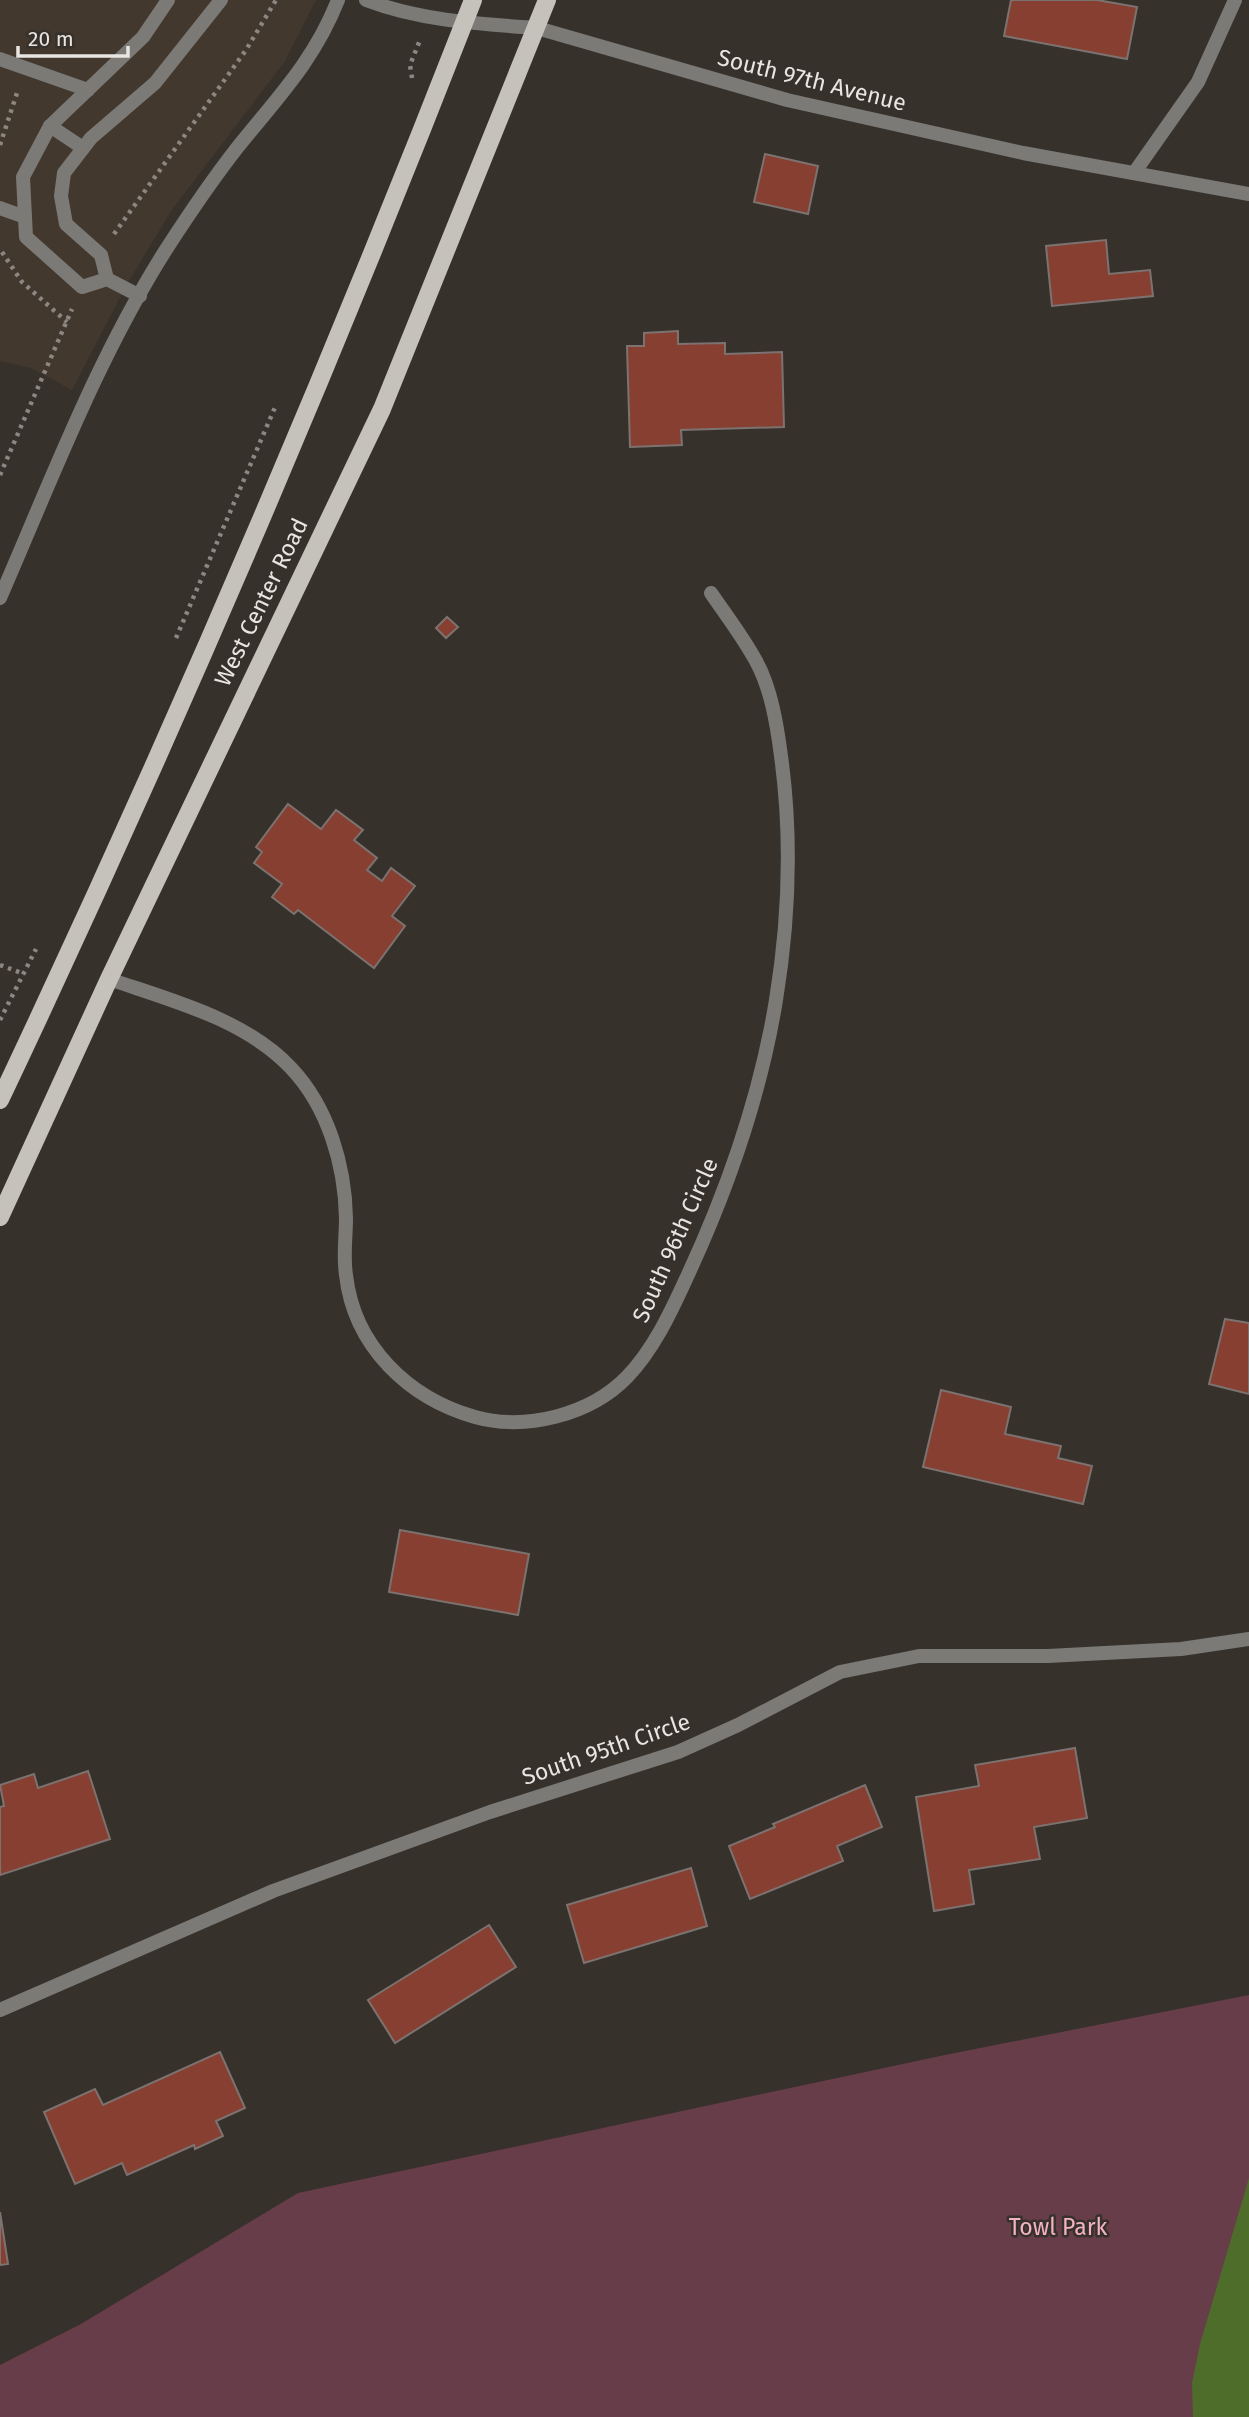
<svg xmlns="http://www.w3.org/2000/svg" width="1249" height="2417" viewBox="0 0 1249 2417" font-family="'Fira Sans',sans-serif">
  <style>
    .built { fill: #43382e }
    .green { fill: #673d4a }
    .water { fill: #4e6d2a }
    .building { fill: #863f30; stroke: #7c7270; stroke-width: 2 }
    .lines { fill: none; stroke-linecap: round; stroke-linejoin: round }
    .path { stroke: #8c8782; stroke-width: 4.5; stroke-dasharray: 3.5 5; stroke-linecap: butt }
    .service { stroke: #7b7a76; stroke-width: 14 }
    .minor { stroke: #7b7a76; stroke-width: 14 }
    .tertiary { stroke: #7b7a76; stroke-width: 14 }
    .primary { stroke: #c4c2ba; stroke-width: 18 }
    .labels { text-anchor: middle; stroke-width: 5; stroke-linejoin: round; paint-order: stroke }
    .street-label { font-size: 23px; fill: #e9e5e1; stroke: #37312b }
    .park-label { font-size: 23px; fill: #f4b3c5; stroke: #37312b }
  </style>
  <rect width="100%" height="100%" fill="#37312b"/>
  <polygon class="built" points="0,0 316,0 285,61 171,211 127,284 72,390 31,368 0,361"/>
  <polygon class="green" points="1249,1995 1249,2417 0,2417 0,2365 81,2324 298,2193 945,2055"/>
  <polygon class="water" points="1249,2178 1249,2417 1193,2417 1192,2383 1200,2344"/>
  <g class="building">
    <polygon points="1011,0 1097,0 1137,7 1127,59 1004,36"/>
    <polygon points="765,154 818,166 808,214 754,202"/>
    <polygon points="1106,240 1109,274 1150,270 1153,296 1052,306 1046,246"/>
    <polygon points="678,331 678,344 725,343 725,354 782,352 784,427 681,430 682,445 630,447 627,346 644,346 644,333"/>
    <polygon points="447,617 458,627 446,638 436,628"/>
    <polygon points="288,804 321,829 336,810 363,830 354,840 377,858 367,870 382,881 391,868 415,886 392,916 405,926 374,968 298,910 294,914 272,897 282,884 254,863 262,852 256,847"/>
    <polygon points="1225,1319 1249,1323 1249,1394 1209,1384"/>
    <polygon points="941,1390 1011,1407 1005,1434 1061,1446 1058,1458 1092,1466 1083,1504 923,1467"/>
    <polygon points="400,1530 529,1554 518,1615 389,1592"/>
    <polygon points="1075,1748 1087,1818 1034,1827 1040,1859 969,1870 974,1904 934,1911 916,1797 979,1786 975,1765"/>
    <polygon points="88,1771 110,1839 0,1875 0,1807 4,1806 0,1785 34,1774 38,1788"/>
    <polygon points="865,1785 882,1827 837,1846 843,1861 750,1899 729,1846 775,1827 773,1824"/>
    <polygon points="691,1868 707,1926 584,1963 567,1905"/>
    <polygon points="489,1925 516,1967 395,2043 368,2000"/>
    <polygon points="220,2052 245,2108 216,2121 223,2136 195,2149 194,2145 127,2175 122,2163 75,2184 44,2112 95,2089 103,2105"/>
    <polygon points="0,2212 8,2264 0,2265"/>
  </g>
  <g class="lines">
    <g class="path">
      <polyline points="412,78 410,65 420,40"/>
      <polyline points="0,145 17,93"/>
      <polyline points="114,234 246,50 276,0"/>
      <polyline points="2,252 22,282 67,322"/>
      <polyline points="0,475 72,309"/>
      <polyline points="176,638 276,405"/>
      <polyline points="0,965 24,974"/>
      <polyline points="0,1020 36,949"/>
    </g>
    <g class="service">
      <polyline points="0,59 88,90"/>
      <polyline points="50,126 83,148"/>
      <polyline points="0,208 25,217"/>
      <polyline points="107,279 101,255 66,224 61,196 64,173 91,138 155,83 221,0"/>
      <polyline points="140,296 107,279 82,287 26,237 23,177 50,126 143,37 168,0"/>
    </g>
    <g class="minor">
      <polyline points="537,28 787,100 1023,153 1249,194"/>
      <polyline points="1134,173 1198,82 1235,0"/>
      <path d="M 109,979 C 170,1000 245,1019 291,1068 C 328,1107 345,1165 346,1218 C 346,1237 343,1256 346,1275 C 354,1346 408,1398 475,1417 C 526,1431 590,1415 627,1377 C 653,1350 670,1314 686,1279 C 727,1191 760,1098 776,1000 C 789,920 792,836 781,756 C 777,725 771,688 756,661 C 743,637 726,615 711,593"/>
      <polyline points="0,2010 273,1891 490,1812 678,1752 738,1725 840,1672 919,1656 1048,1656 1181,1649 1249,1639"/>
    </g>
    <g class="tertiary">
      <path d="M 366,0 C 421,21 480,24 537,28"/>
      <path d="M 0,598 C 51,481 98,356 167,248 C 189,214 212,180 237,148 C 277,98 314,61 338,0"/>
    </g>
    <g class="primary">
      <path d="M 0,1100 C 171,739 328,372 473,0"/>
      <polyline points="0,1217 109,979 382,409 547,0"/>
    </g>
  </g>
  <g class="labels">
    <g class="street-label">
      <text transform="translate(812 80) rotate(14)" y="8">South 97th Avenue</text>
      <text transform="translate(261 602) rotate(-64)" y="8">West Center Road</text>
      <text transform="translate(675 1240) rotate(-66)" y="8">South 96th Circle</text>
      <text transform="translate(606 1749) rotate(-19)" y="8">South 95th Circle</text>
    </g>
    <g class="park-label">
      <text x="1058" y="2235">Towl Park</text>
    </g>
  </g>
  <path d="M18 46v10h110v-10" fill="none" stroke="#e9e5e1" stroke-width="3.5"/>
  <text x="28" y="46" font-size="21" fill="#e9e5e1" stroke="#37312b" stroke-width="5" paint-order="stroke">20 m</text>
</svg>
